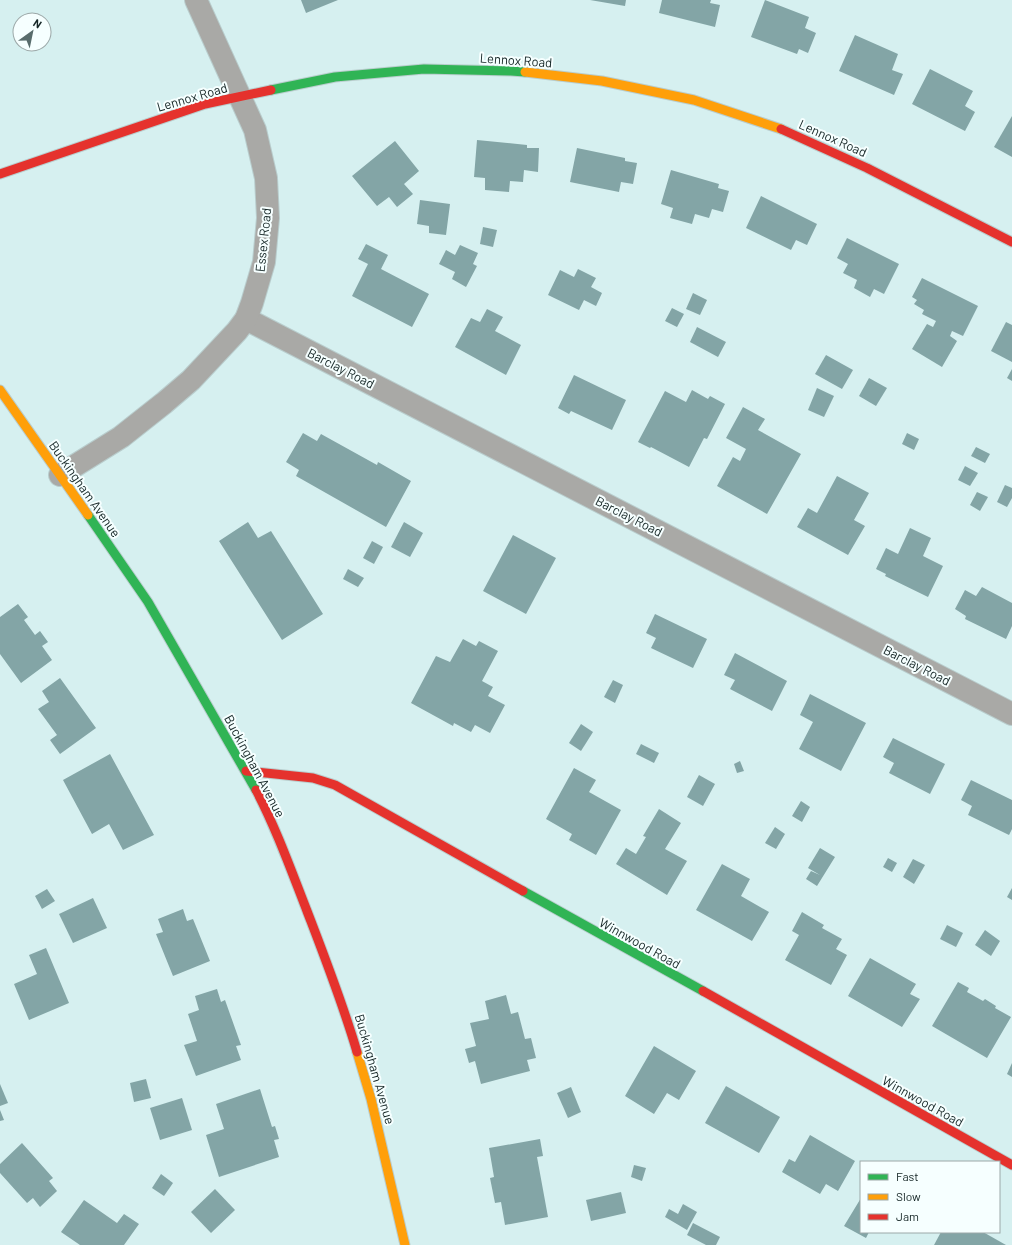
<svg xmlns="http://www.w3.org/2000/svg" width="1012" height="1245" viewBox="0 0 1012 1245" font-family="Barlow,sans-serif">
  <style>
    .building { fill: #83a5a6 }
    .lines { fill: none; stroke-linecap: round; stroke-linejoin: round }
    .street-casing { stroke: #b9cdcd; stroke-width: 24 }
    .fast-casing { stroke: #b9cdcd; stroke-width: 11 }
    .slow-casing { stroke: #b9cdcd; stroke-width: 11 }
    .jam-casing { stroke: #b9cdcd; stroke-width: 11 }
    .street { stroke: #a9a9a6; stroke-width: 22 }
    .fast { stroke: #30b455; stroke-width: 9 }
    .slow { stroke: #ff9f0a; stroke-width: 9 }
    .jam { stroke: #e5322d; stroke-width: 9 }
    .labels { text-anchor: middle; stroke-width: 4; stroke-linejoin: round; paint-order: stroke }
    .street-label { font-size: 13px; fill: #142525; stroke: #f6ffff }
  </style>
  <rect width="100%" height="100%" fill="#d6f0f0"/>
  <g class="building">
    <polygon points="301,0 338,0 306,13"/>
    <polygon points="590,0 626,0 625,6"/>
    <polygon points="662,0 711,0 710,3 720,5 715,27 659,13"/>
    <polygon points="765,0 809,17 805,28 816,33 808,53 799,49 797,54 751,37"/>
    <polygon points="855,35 898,54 892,70 903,74 894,95 839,71"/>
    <polygon points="930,69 973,91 965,106 975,112 965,131 912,104"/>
    <polygon points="1012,116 1012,157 994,147"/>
    <polygon points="477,140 527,145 527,148 539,148 538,172 524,170 523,182 510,181 509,192 485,190 485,178 474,177"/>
    <polygon points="395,141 419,171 404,184 413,194 397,207 389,197 377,206 352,176"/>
    <polygon points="577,148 625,158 625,161 637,163 633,184 621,182 619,192 570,182"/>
    <polygon points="671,170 719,184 718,188 729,191 723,212 712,209 709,218 695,214 692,224 670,218 673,208 661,204"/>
    <polygon points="761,196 817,224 807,245 796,240 791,250 746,228"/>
    <polygon points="420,200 450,204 446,235 429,233 429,226 417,224"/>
    <polygon points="483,227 497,230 493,247 480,244"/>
    <polygon points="847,238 899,264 884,294 874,289 870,297 854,288 857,280 843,273 848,264 837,258"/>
    <polygon points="366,244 388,255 381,269 429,294 412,327 352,296 368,264 358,259"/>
    <polygon points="460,245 478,253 473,264 477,266 466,287 452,279 455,272 439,264 446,250 455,255"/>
    <polygon points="578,269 596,278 591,287 602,293 596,306 584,300 579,310 548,295 560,270 574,277"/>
    <polygon points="922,278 978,306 963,336 952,331 950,336 957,341 942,367 912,349 927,324 933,327 936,321 922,314 924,310 914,304 917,300 912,297"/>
    <polygon points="693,293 707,300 700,315 686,309"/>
    <polygon points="672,308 684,314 677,327 665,321"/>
    <polygon points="487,309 503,317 495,331 521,345 506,375 455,347 471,318 480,322"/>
    <polygon points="1006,322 1012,325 1012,362 991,351"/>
    <polygon points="697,327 726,342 718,357 690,342"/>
    <polygon points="826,355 853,370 842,389 815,374"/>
    <polygon points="1012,369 1012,381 1007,378"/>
    <polygon points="574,375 626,400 612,430 571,411 569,414 558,408"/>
    <polygon points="869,378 887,388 876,406 859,396"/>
    <polygon points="817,388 834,396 824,417 808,410"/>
    <polygon points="692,390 708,399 710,396 725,404 707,439 704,438 689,467 651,447 650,448 638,442 665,391 686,402"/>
    <polygon points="743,407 765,419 758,430 801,454 767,514 717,486 733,457 740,461 746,449 726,438"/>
    <polygon points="303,433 317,441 321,434 377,465 378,462 411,481 386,527 296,476 299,470 286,462"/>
    <polygon points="907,433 919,439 914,450 902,444"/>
    <polygon points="976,447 990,454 985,463 971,456"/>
    <polygon points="965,466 978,473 970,486 958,480"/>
    <polygon points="837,476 869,493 854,520 865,526 848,555 797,527 808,508 817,513"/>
    <polygon points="1005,485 1012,488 1012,498 1007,507 997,502"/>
    <polygon points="977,492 988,497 980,511 970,505"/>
    <polygon points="248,522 258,538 271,531 323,614 282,640 219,541"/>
    <polygon points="404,522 423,533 410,557 391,547"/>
    <polygon points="910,528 931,538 923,556 943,566 928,597 885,576 886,574 876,569 886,548 898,554"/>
    <polygon points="513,535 556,558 526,614 483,591"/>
    <polygon points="372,541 383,547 374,564 363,558"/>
    <polygon points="348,569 364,578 358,587 343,579"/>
    <polygon points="982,587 1012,603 1012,626 1006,639 965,619 966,616 955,609 965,590 976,596"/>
    <polygon points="18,604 28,617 24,620 35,635 40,631 48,642 42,646 52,660 21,683 0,654 0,617"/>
    <polygon points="655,614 707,639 693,668 651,648 656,638 646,633"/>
    <polygon points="463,639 476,646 479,641 498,651 482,681 493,687 488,696 505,705 490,733 475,725 471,732 454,723 453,726 411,703 436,656 450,662"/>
    <polygon points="735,653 787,681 772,711 730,689 735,680 724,675"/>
    <polygon points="60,678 96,728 60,754 50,740 57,735 38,709 49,702 42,691"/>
    <polygon points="613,680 623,685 615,703 604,697"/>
    <polygon points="810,694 866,723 841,771 799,749 813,722 800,715"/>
    <polygon points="581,724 593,732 581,751 569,743"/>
    <polygon points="893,738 945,764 930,794 889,773 894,763 883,757"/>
    <polygon points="641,744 659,753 654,763 636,754"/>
    <polygon points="110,754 154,835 123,850 109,824 92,834 63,780"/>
    <polygon points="740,761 744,771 737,773 734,764"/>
    <polygon points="574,768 596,780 589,792 621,810 596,855 569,840 572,834 546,819"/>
    <polygon points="699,775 715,784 703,806 687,797"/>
    <polygon points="971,780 1012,800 1012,829 1009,835 968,815 972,806 961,800"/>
    <polygon points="801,801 810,807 802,822 792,816"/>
    <polygon points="659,809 681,823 665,849 687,861 667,895 616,864 626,848 636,854 646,837 643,836"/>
    <polygon points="775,827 785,834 776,849 765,843"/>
    <polygon points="820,848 835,857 817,886 806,879 811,871 820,875 808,868"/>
    <polygon points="888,858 897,863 892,872 883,867"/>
    <polygon points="913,859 925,865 914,884 903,877"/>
    <polygon points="722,864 750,879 741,896 769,912 752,941 696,910"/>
    <polygon points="1012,888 1012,900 1007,897"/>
    <polygon points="47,889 55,901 42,909 35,896"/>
    <polygon points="93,898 107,928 73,943 59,914"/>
    <polygon points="183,909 187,921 193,919 210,961 173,976 156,934 163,932 158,919"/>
    <polygon points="802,912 824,925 822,928 842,939 836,949 847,955 831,985 785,960 799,935 792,931"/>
    <polygon points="947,925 963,933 956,947 940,939"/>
    <polygon points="985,930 1000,941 991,956 975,945"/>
    <polygon points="46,948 69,1003 29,1020 14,984 37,974 29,955"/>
    <polygon points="870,958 916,984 910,994 920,999 902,1027 848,996"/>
    <polygon points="958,982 969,988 967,992 983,1001 985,999 996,1006 995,1008 1011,1017 987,1058 932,1026"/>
    <polygon points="217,989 221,1002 225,1000 241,1045 236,1046 241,1060 196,1076 184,1045 197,1041 188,1014 199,1010 195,996"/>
    <polygon points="506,995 511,1014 518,1012 525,1039 531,1038 536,1058 527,1060 530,1071 481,1084 475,1061 469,1063 465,1049 476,1046 470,1023 489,1019 485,1001"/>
    <polygon points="654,1046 696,1071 679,1100 667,1093 654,1114 625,1096"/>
    <polygon points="1012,1063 1012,1077 1007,1074"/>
    <polygon points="146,1079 151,1098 134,1102 130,1083"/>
    <polygon points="0,1084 8,1103 0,1106"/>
    <polygon points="726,1086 780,1117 759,1153 705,1123"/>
    <polygon points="571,1087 581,1112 568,1118 557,1093"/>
    <polygon points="260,1089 272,1127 275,1126 279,1139 274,1140 279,1157 219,1177 206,1135 224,1129 216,1104"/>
    <polygon points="182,1098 192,1130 160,1140 150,1108"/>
    <polygon points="0,1110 4,1120 0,1121"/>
    <polygon points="810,1135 855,1161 838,1191 826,1184 820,1194 782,1172 789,1159 795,1162"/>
    <polygon points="540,1139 543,1156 537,1157 548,1217 505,1225 501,1202 495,1203 490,1178 494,1177 489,1148"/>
    <polygon points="22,1143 53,1178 49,1181 57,1191 40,1207 33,1198 27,1203 0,1173 0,1164"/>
    <polygon points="634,1165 646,1168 642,1181 631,1177"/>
    <polygon points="161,1174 173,1183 164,1196 152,1188"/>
    <polygon points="215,1189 235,1210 211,1233 191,1212"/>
    <polygon points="621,1192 626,1213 591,1221 586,1200"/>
    <polygon points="861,1198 861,1232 869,1232 866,1238 844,1226"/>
    <polygon points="84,1200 117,1223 124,1214 139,1224 124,1245 80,1245 61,1232"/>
    <polygon points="683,1204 697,1212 687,1230 665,1217 669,1209 678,1214"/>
    <polygon points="693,1223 720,1237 716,1245 706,1245 687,1235"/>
    <polygon points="941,1232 983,1232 1006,1245 934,1245"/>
  </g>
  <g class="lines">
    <defs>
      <g id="street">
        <polyline points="246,319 1012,714"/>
        <polyline points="60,475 121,437 164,403 191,380 237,331 246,319 252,303 264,262 268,218 266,178 255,130 196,0"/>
      </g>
      <g id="fast">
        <polyline points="271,90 335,77 424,69 511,71 525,72"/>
        <polyline points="88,515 148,602 256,790"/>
        <polyline points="523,891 703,991"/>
      </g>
      <g id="slow">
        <polyline points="525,72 602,81 694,100 781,129"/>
        <polyline points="0,390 88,515"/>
        <polyline points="357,1052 371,1099 405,1245"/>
      </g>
      <g id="jam">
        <polyline points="781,129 867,168 1012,242"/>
        <polyline points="0,174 205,104 271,90"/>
        <polyline points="246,771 313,778 335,785 523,891"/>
        <path d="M 256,790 C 276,828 291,870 307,911 C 325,958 343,1004 357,1052"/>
        <polyline points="703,991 1012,1165"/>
      </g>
    </defs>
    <use href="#street" class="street-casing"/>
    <use href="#fast" class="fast-casing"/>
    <use href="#slow" class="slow-casing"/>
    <use href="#jam" class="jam-casing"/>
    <use href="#street" class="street"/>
    <use href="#fast" class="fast"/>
    <use href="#slow" class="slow"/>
    <use href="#jam" class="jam"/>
  </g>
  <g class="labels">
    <g class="street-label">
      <text transform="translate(516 60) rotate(4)" y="5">Lennox Road</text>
      <text transform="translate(192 97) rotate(-16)" y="5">Lennox Road</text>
      <text transform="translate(833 138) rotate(24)" y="5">Lennox Road</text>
      <text transform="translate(263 240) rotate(-84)" y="5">Essex Road</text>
      <text transform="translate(341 368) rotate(27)" y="5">Barclay Road</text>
      <text transform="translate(85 489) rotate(55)" y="5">Buckingham Avenue</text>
      <text transform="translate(629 516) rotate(27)" y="5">Barclay Road</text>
      <text transform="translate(917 665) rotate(27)" y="5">Barclay Road</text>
      <text transform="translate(255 766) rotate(62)" y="5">Buckingham Avenue</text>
      <text transform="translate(640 943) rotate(29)" y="5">Winnwood Road</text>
      <text transform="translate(375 1069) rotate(74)" y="5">Buckingham Avenue</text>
      <text transform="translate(923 1101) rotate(29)" y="5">Winnwood Road</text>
    </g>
  </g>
  <rect x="860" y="1161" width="140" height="72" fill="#f6ffff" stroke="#9ca8a8"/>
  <rect x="868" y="1174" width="20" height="6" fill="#30b455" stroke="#9ca8a8"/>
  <text x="896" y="1181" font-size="12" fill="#142525">Fast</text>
  <rect x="868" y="1194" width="20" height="6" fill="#ff9f0a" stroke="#9ca8a8"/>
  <text x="896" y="1201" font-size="12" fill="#142525">Slow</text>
  <rect x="868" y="1214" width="20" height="6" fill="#e5322d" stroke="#9ca8a8"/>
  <text x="896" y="1221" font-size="12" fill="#142525">Jam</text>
  <g transform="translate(32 32) rotate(33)"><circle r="19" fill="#f6ffff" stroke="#9ca8a8"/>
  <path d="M0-3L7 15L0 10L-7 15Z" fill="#586c6c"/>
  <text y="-6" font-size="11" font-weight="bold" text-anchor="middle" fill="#142525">N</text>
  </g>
</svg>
